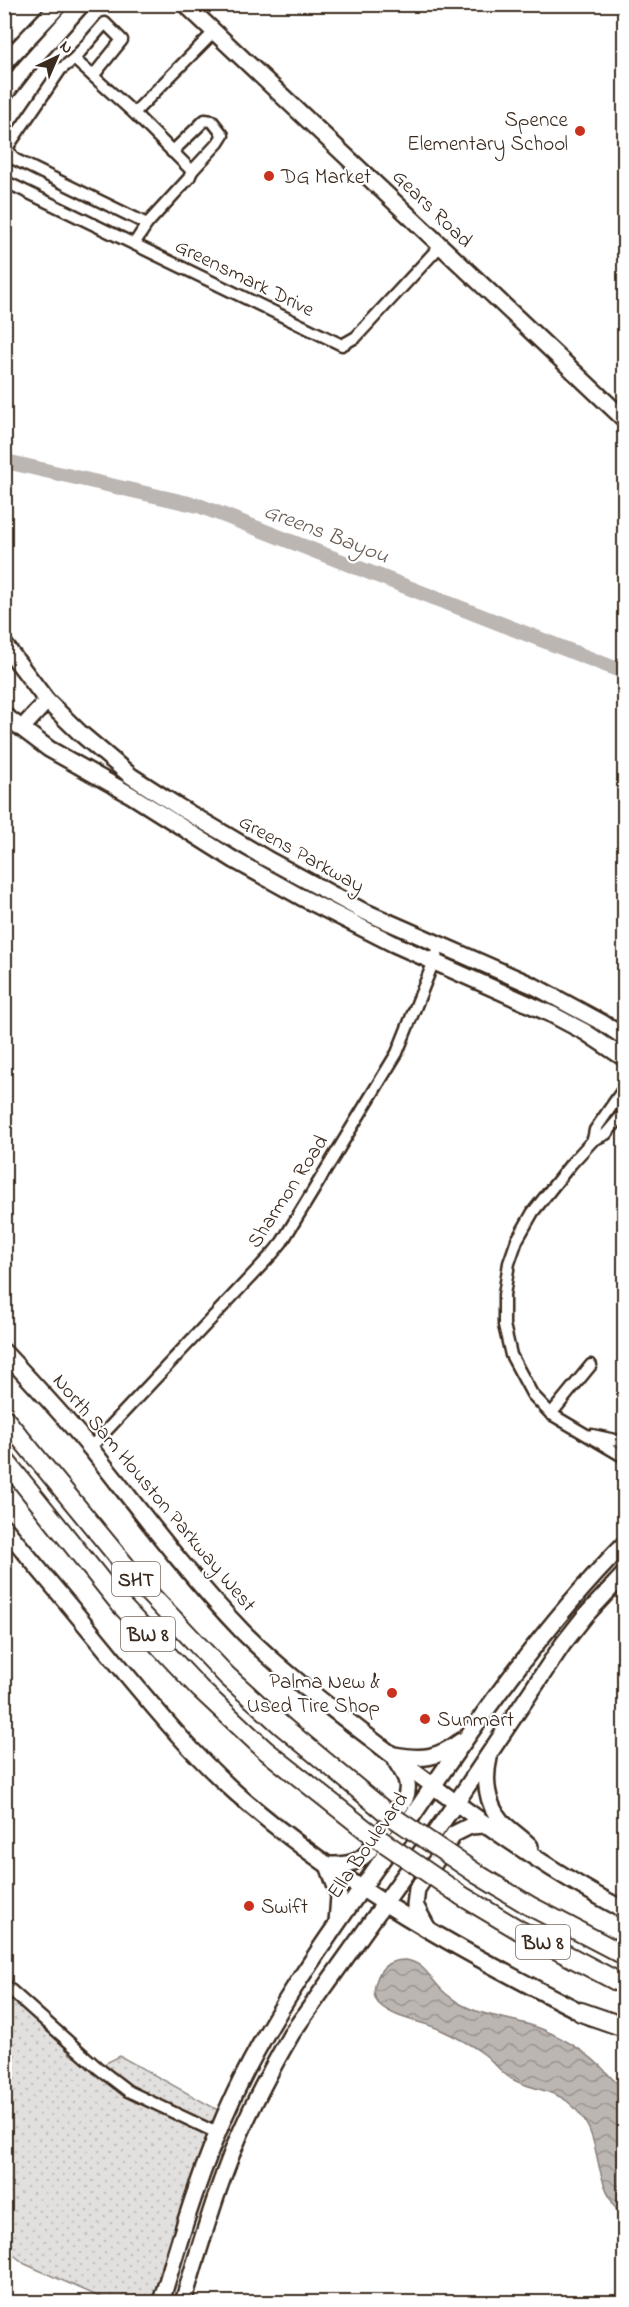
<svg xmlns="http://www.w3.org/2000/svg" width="629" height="2307" viewBox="0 0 629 2307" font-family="'Indie Flower',sans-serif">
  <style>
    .grass { fill: url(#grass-dots); stroke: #8e857e; stroke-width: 1.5 }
    .water { fill: url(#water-waves); stroke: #887e77; stroke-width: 1.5 }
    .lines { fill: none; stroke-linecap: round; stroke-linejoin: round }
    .river { stroke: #bcb6b3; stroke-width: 15 }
    .street-casing { stroke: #3b2a1e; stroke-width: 15 }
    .secondary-casing { stroke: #3b2a1e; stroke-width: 20 }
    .highway-casing { stroke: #3b2a1e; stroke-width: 22 }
    .street { stroke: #fff; stroke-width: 10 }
    .secondary { stroke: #fff; stroke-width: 15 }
    .highway { stroke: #fff; stroke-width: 18 }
    .highway-bridge-casing { stroke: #3b2a1e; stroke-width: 22; stroke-linecap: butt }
    .highway-bridge { stroke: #fff; stroke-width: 18 }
    .poi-dot { fill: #c8321e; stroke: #fff; stroke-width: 2 }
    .labels { text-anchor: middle; stroke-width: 4.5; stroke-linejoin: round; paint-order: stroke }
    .shield { fill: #fff; stroke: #766a62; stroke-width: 1.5 }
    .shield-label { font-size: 20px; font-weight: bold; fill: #3b2a1e }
    .poi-label { font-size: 21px; fill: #3b2a1e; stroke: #fff; text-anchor: start }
    .street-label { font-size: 21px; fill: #3b2a1e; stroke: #fff }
    .water-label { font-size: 22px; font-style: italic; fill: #685b52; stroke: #fff }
  </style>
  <defs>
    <pattern id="grass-dots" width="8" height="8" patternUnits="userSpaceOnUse" patternTransform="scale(1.5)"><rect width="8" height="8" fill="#e2e0de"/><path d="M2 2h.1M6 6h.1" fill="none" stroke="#c3c0be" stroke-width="1.8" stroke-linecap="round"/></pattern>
    <pattern id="water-waves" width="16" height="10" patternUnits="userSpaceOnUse" patternTransform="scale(1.5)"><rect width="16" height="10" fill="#bcb6b3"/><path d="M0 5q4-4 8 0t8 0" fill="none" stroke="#9a9491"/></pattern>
  </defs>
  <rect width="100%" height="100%" fill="#fff"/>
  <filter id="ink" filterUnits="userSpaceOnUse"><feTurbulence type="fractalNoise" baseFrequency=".0167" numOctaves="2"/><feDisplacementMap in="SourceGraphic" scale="12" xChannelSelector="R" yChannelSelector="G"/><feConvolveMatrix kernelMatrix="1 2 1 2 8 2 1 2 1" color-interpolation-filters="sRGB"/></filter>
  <g filter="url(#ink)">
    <polygon class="grass" points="4,1992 33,2013 71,2055 96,2068 120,2056 218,2110 189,2188 153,2302 111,2302 25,2264 5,2248"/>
    <path class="water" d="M 406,1960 C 425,1963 430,1979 443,1991 C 447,1995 453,1999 457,2002 C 485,2019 515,2017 544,2030 C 564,2039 582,2049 598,2064 C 607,2072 614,2082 624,2089 L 624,2223 C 619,2213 611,2202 607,2191 C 592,2158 601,2129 567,2101 C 551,2089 529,2089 512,2079 C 501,2073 495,2063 485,2055 C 473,2045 456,2037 441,2030 C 421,2020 396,2020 379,2004 C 369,1994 377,1971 388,1964 C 393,1961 400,1960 406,1960 Z"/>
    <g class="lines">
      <polyline class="river" points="4,461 200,506 624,672"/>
      <defs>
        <g id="street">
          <polyline points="74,59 105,23 122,40 93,76"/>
          <polyline points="134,113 192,171 189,178 147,224"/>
          <polyline points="172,152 205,120 212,121 223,135 218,143 192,171"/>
          <polyline points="4,181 342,345 356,337 441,245"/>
          <polyline points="134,244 147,224 14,159 7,148 61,69 74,59 134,113 214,32"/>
          <polyline points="624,1113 606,1134 593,1140 571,1164 533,1212 517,1240 509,1263 504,1295 504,1325 511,1355 532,1394 551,1414 624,1457"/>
          <polyline points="593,1140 595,1130 624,1088"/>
          <polyline points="551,1414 591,1365"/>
          <polyline points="592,1435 624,1442"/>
          <polyline points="90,1448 273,1253 282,1242 397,1053 440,946"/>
          <polyline points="4,1984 98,2068 128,2091 217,2133"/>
        </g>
        <g id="secondary">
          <polyline points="185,4 624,419"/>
          <polyline points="4,63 60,4"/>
          <polyline points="4,95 25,68 82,4"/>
          <polyline points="4,644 47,701 80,733 131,776 179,807 267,859 361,910 534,986 601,1022 624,1037"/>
          <polyline points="4,715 49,749 131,795 234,860 301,897 394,944 551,1014 585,1032 624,1058"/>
          <polyline points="22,728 47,701"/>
          <path d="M 4,1352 C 34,1384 64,1416 92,1450 C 141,1512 188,1575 243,1632 C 286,1675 335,1711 383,1748 C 460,1807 538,1865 624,1910"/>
          <path d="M 4,1527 C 40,1571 76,1613 111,1656 C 151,1704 190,1752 236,1793 C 342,1887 466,1954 591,2017"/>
          <path d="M 394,1755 C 422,1760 437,1759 461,1741"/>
          <path d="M 489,1758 C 484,1779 486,1803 501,1821 C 510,1830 521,1837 530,1846"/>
          <path d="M 328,1865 C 344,1865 355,1865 367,1853 L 405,1799 C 411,1784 405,1775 397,1763"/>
          <polyline points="328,1865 339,1896 337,1923"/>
          <polyline points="428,1929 415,1905 417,1889 454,1834 470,1826 486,1825"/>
          <path d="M 161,2302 C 182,2231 203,2161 235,2093 C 282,1994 351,1906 413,1815 C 478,1720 543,1626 624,1544"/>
          <path d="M 183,2302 C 197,2257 210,2210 227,2166 C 244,2120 267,2076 292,2033 L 456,1803 L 563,1644 L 585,1616 L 624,1574"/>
        </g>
        <g id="highway">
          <polyline points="4,1418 142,1586 227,1676 282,1726"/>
          <polyline points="4,1459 120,1604 200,1689 264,1749"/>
          <polyline points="477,1874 530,1906 624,1955"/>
          <polyline points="462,1896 519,1930 624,1985"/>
          <polyline points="581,2012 624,2027"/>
        </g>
      </defs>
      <use href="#street" class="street-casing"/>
      <use href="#secondary" class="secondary-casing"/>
      <use href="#highway" class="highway-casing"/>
      <use href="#street" class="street"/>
      <use href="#secondary" class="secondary"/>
      <use href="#highway" class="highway"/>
      <defs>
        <g id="highway-bridge">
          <polyline points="282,1726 387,1813 477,1874"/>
          <polyline points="264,1749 366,1830 462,1896"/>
        </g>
      </defs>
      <use href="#highway-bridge" class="highway-bridge-casing"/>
      <use href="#highway-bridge" class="highway-bridge"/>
    </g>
  </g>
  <g class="poi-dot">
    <circle cx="580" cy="131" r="6"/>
    <circle cx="269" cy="176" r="6"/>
    <circle cx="392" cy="1693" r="6"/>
    <circle cx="425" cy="1719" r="6"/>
    <circle cx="249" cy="1906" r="6"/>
  </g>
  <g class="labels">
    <g class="shield">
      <rect x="112" y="1562" width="48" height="34" rx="4.5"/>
      <rect x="121" y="1617" width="54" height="34" rx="4.5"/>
      <rect x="516" y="1925" width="54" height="34" rx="4.5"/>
    </g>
    <g class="shield-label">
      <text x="136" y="1586">SHT</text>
      <text x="148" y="1641">BW 8</text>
      <text x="543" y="1949">BW 8</text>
    </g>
    <g class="poi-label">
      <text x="568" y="126" text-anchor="end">Spence<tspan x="568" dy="24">Elementary School</tspan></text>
      <text x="281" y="183">DG Market</text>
      <text x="380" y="1688" text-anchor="end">Palma New &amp;<tspan x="380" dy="24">Used Tire Shop</tspan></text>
      <text x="437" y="1726">Sunmart</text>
      <text x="261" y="1913">Swift</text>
    </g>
    <g class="street-label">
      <text transform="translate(433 208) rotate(44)" y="7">Gears Road</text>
      <text transform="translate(245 277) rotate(26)" y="7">Greensmark Drive</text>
      <text transform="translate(302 853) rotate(29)" y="7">Greens Parkway</text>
      <text transform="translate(287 1191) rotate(-57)" y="7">Sharmon Road</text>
      <text transform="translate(155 1492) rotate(50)" y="7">North Sam Houston Parkway West</text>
      <text transform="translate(367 1845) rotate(-55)" y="7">Ella Boulevard</text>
    </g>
    <g class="water-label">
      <text transform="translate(327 532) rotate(21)" y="8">Greens Bayou</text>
    </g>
  </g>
  <rect width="629" height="2307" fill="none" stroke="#fff" stroke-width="24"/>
  <rect x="12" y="12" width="605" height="2283" fill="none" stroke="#3b2a1e" stroke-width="2" filter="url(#ink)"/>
  <g transform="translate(57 57) rotate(44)" stroke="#ffffff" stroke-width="4.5" paint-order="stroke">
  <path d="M0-4.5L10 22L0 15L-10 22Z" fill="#3b2a1e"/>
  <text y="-9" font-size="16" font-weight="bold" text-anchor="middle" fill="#3b2a1e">N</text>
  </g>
</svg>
